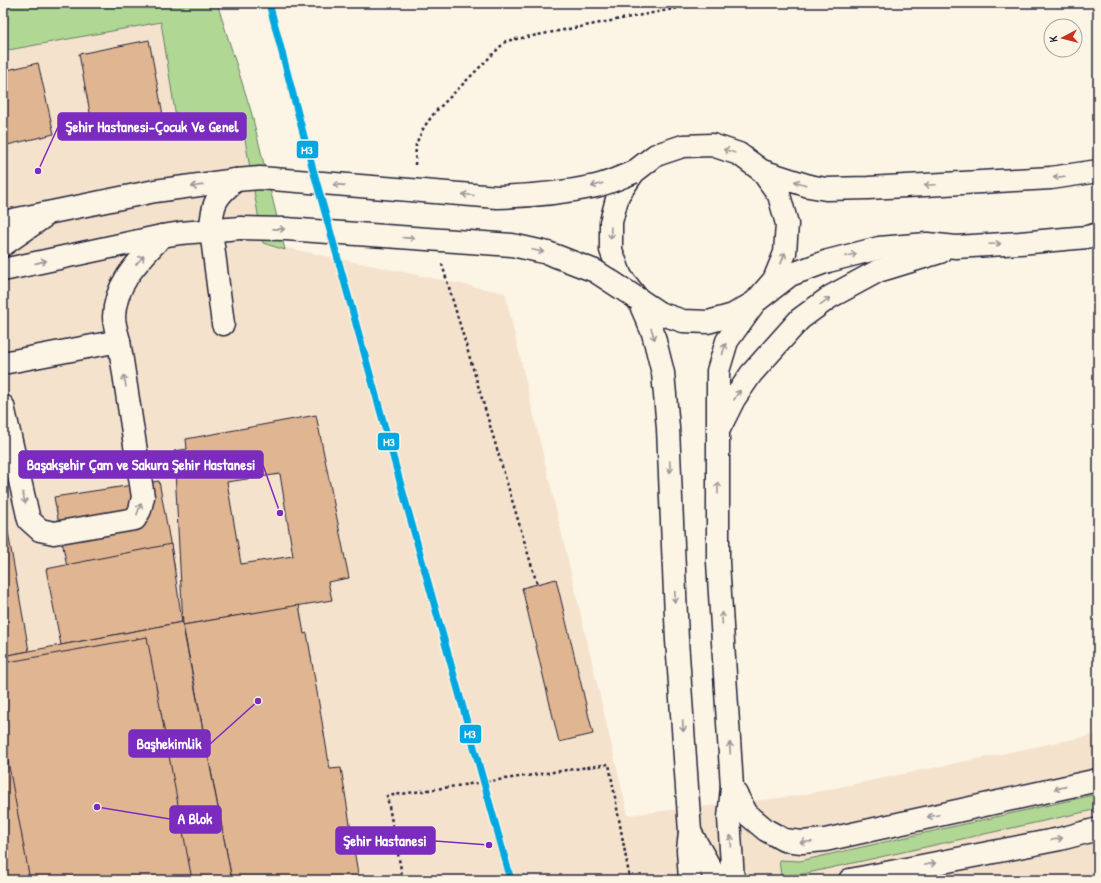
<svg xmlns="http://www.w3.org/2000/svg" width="1101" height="883" viewBox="0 0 1101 883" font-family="'Patrick Hand',sans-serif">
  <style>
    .built { fill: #f4e2cc }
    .green { fill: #b0d894; stroke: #697d68 }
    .building { fill: #e0b591; stroke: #22223b; fill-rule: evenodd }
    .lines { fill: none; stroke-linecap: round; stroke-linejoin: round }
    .minor-casing { stroke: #22223b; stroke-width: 25 }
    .path { stroke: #22223b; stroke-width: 2.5; stroke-dasharray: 3 3; stroke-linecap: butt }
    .minor { stroke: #fcf5e5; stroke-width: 22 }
    .minor-bridge-casing { stroke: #22223b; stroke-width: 25; stroke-linecap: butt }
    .minor-bridge { stroke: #fcf5e5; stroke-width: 22 }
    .metro-1-casing { stroke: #fcf5e5; stroke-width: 10 }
    .metro-1 { stroke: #00a8e1; stroke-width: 7 }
    .oneway { stroke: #9a9698 }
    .leader { fill: none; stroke: #7b2cbf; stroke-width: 1.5 }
    .callout-dot { fill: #7b2cbf; stroke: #fcf5e5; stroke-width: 1.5 }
    .callout { fill: #7b2cbf; stroke: #7b2cbf; stroke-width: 1.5 }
    .callout-label { font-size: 15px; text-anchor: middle; font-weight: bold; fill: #fff }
    .line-badge { stroke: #fcf5e5; stroke-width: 1.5 }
    .badge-label { font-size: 11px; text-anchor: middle; font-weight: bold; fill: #fff }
  </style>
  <rect width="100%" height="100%" fill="#fcf5e5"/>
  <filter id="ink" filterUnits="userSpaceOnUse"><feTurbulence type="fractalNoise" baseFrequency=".025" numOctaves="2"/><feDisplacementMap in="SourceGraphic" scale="8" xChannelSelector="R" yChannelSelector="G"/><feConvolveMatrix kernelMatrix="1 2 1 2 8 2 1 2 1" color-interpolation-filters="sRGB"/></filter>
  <g filter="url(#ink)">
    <polygon class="built" points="3,3 200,3 242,122 263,243 505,293 628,815 796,796 1098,734 1098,880 3,880"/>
    <g class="green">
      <polygon points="3,3 217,3 251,111 285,250 263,243 242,122 177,125 161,22 3,51"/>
      <polygon points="1098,794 1098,809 803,874 781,876 779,860 800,861"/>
    </g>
    <g class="building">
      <polygon points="149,40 163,115 93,129 79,54"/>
      <polygon points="38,63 54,134 3,146 3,71"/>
      <path d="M 316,415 L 349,578 L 328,582 L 332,600 L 183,625 L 174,451 L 187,449 L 186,439 ZM 280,474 L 293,556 L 241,564 L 227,482 Z"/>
      <polygon points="159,481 175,570 71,589 54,497"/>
      <polygon points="3,504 29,651 3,656"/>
      <polygon points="171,544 182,622 61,645 46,569"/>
      <polygon points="556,579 593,734 559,742 522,588"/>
      <polygon points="299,605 304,634 307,633 330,769 341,768 359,880 232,880 183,625"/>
      <polygon points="182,622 232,880 3,880 3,656"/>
      <polygon points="147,637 192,880 30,880 3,734 3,663"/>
    </g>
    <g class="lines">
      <defs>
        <g id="minor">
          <polyline points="3,222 155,191 236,180"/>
          <polyline points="3,245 42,218"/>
          <polyline points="3,270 162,236 181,233 240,228"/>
          <polyline points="638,299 659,313 683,321 708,322 733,315 755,302 790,275 828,261 879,248 927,244 956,247 1020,243 1087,237 1098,234"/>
          <path d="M 223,324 L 211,230 C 212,204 215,197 236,180"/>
          <polyline points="3,363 119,341"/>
          <path d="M 3,406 L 29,520 L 40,530 L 54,533 L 135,519 L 140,510 L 143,497 L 119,341 C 117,333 114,324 114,317 C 115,282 140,260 162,236"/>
          <polyline points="720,427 734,399 751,374 800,319 830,297 878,271 940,252"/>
          <polyline points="732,787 747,814 766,830 784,840 802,842 825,840 1098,780"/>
          <polyline points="690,832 717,880"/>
          <polyline points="690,880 688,850 690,832 677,640 668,428 663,373 653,333 638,299 621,277 611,250 611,222 618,195 634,172 656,155 683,146 712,145 739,154 762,171 809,186 826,189 868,188 981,182 1051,178 1098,171"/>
          <polyline points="733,880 729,818 732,787 718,562 718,371 727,341 755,302 774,280 785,253 787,224 779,195 762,171"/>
          <polyline points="850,880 1060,839 1098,829"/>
        </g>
      </defs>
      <use href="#minor" class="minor-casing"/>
      <g class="path">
        <polyline points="415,165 416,144 424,127 435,112 506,41 705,3"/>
        <polyline points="442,264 537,584"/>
        <polyline points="403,880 387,796 609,764 630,880"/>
      </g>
      <use href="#minor" class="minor"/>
      <defs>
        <g id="minor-bridge">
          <path d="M 236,180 L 260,178 L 497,197 C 530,196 563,193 596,186 C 609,183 621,177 634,172"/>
          <polyline points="240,228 286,229 512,245 548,253 595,271 638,299"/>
        </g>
      </defs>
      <use href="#minor-bridge" class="minor-bridge-casing"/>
      <use href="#minor-bridge" class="minor-bridge"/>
      <defs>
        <polyline id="metro-1" points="269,3 307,148 511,880"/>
      </defs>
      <use href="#metro-1" class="metro-1-casing"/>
      <use href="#metro-1" class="metro-1"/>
    </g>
    <defs><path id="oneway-shaft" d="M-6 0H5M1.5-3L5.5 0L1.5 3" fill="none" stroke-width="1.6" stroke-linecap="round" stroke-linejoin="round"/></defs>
    <g class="oneway">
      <use href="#oneway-shaft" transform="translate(729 151) rotate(-162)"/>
      <use href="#oneway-shaft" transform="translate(1059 177) rotate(173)"/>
      <use href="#oneway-shaft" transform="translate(800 183) rotate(-162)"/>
      <use href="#oneway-shaft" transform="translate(339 185) rotate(-176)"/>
      <use href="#oneway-shaft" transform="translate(597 185) rotate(164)"/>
      <use href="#oneway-shaft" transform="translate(930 185) rotate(177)"/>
      <use href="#oneway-shaft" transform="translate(197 186) rotate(172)"/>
      <use href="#oneway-shaft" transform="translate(468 195) rotate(-175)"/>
      <use href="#oneway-shaft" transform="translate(279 229) rotate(1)"/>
      <use href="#oneway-shaft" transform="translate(611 233) rotate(88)"/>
      <use href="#oneway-shaft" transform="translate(409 238) rotate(4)"/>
      <use href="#oneway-shaft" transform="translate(995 244) rotate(-3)"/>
      <use href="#oneway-shaft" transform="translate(538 251) rotate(12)"/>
      <use href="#oneway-shaft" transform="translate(851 255) rotate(-14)"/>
      <use href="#oneway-shaft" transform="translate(783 258) rotate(-70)"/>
      <use href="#oneway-shaft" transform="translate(140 260) rotate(-48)"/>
      <use href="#oneway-shaft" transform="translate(41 262) rotate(-13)"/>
      <use href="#oneway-shaft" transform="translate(825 301) rotate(-36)"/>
      <use href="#oneway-shaft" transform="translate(653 334) rotate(72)"/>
      <use href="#oneway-shaft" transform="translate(724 349) rotate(-73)"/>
      <use href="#oneway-shaft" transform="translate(125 381) rotate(-99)"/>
      <use href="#oneway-shaft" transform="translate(737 395) rotate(-57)"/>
      <use href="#oneway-shaft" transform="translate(670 467) rotate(88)"/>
      <use href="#oneway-shaft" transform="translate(718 488) rotate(-90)"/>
      <use href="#oneway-shaft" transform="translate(24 498) rotate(76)"/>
      <use href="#oneway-shaft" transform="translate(139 509) rotate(-70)"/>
      <use href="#oneway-shaft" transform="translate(675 597) rotate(88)"/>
      <use href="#oneway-shaft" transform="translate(722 618) rotate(-93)"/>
      <use href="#oneway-shaft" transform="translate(683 726) rotate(86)"/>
      <use href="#oneway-shaft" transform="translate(730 748) rotate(-93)"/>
      <use href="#oneway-shaft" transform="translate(1060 788) rotate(167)"/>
      <use href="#oneway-shaft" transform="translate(933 816) rotate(168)"/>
      <use href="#oneway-shaft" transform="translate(1057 839) rotate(-12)"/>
      <use href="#oneway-shaft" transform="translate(731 841) rotate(-94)"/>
      <use href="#oneway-shaft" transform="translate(806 842) rotate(177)"/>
      <use href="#oneway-shaft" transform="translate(930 864) rotate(-11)"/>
    </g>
  </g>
  <path class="leader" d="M38 171L58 127M280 513L263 465M258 701L210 744M97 807L170 819M489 845L435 841"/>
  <g class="callout-dot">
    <circle cx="38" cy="171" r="4"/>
    <circle cx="280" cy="513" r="4"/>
    <circle cx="258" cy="701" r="4"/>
    <circle cx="97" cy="807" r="4"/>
    <circle cx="489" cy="845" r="4"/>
  </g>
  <g class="callout">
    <rect x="58" y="113" width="188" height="27" rx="4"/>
    <rect x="19" y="451" width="244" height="27" rx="4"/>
    <rect x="129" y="730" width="81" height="27" rx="4"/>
    <rect x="170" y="806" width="51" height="27" rx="4"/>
    <rect x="336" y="827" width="99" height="27" rx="4"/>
  </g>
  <g class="callout-label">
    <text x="152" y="132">Şehir Hastanesi-Çocuk Ve Genel</text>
    <text x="141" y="470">Başakşehir Çam ve Sakura Şehir Hastanesi</text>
    <text x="169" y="749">Başhekimlik</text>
    <text x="195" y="824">A Blok</text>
    <text x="385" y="846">Şehir Hastanesi</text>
  </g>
  <g class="line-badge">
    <rect x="296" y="140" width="23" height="19" rx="4" fill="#00a8e1"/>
    <rect x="377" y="432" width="23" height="19" rx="4" fill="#00a8e1"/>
    <rect x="459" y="724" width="23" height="20" rx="4" fill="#00a8e1"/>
  </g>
  <g class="badge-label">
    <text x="307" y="154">M3</text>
    <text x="389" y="446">M3</text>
    <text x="470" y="738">M3</text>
  </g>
  <rect width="1101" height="883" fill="none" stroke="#fcf5e5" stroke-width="16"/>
  <rect x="8" y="8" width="1085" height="867" fill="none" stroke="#22223b" stroke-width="1.5" filter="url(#ink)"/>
  <g transform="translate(1063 38) rotate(263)"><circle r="19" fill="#fcf5e5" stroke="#a5a1a1"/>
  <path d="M0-3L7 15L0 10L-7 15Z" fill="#c8321e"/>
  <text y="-6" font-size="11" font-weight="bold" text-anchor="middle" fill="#22223b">K</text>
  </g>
</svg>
